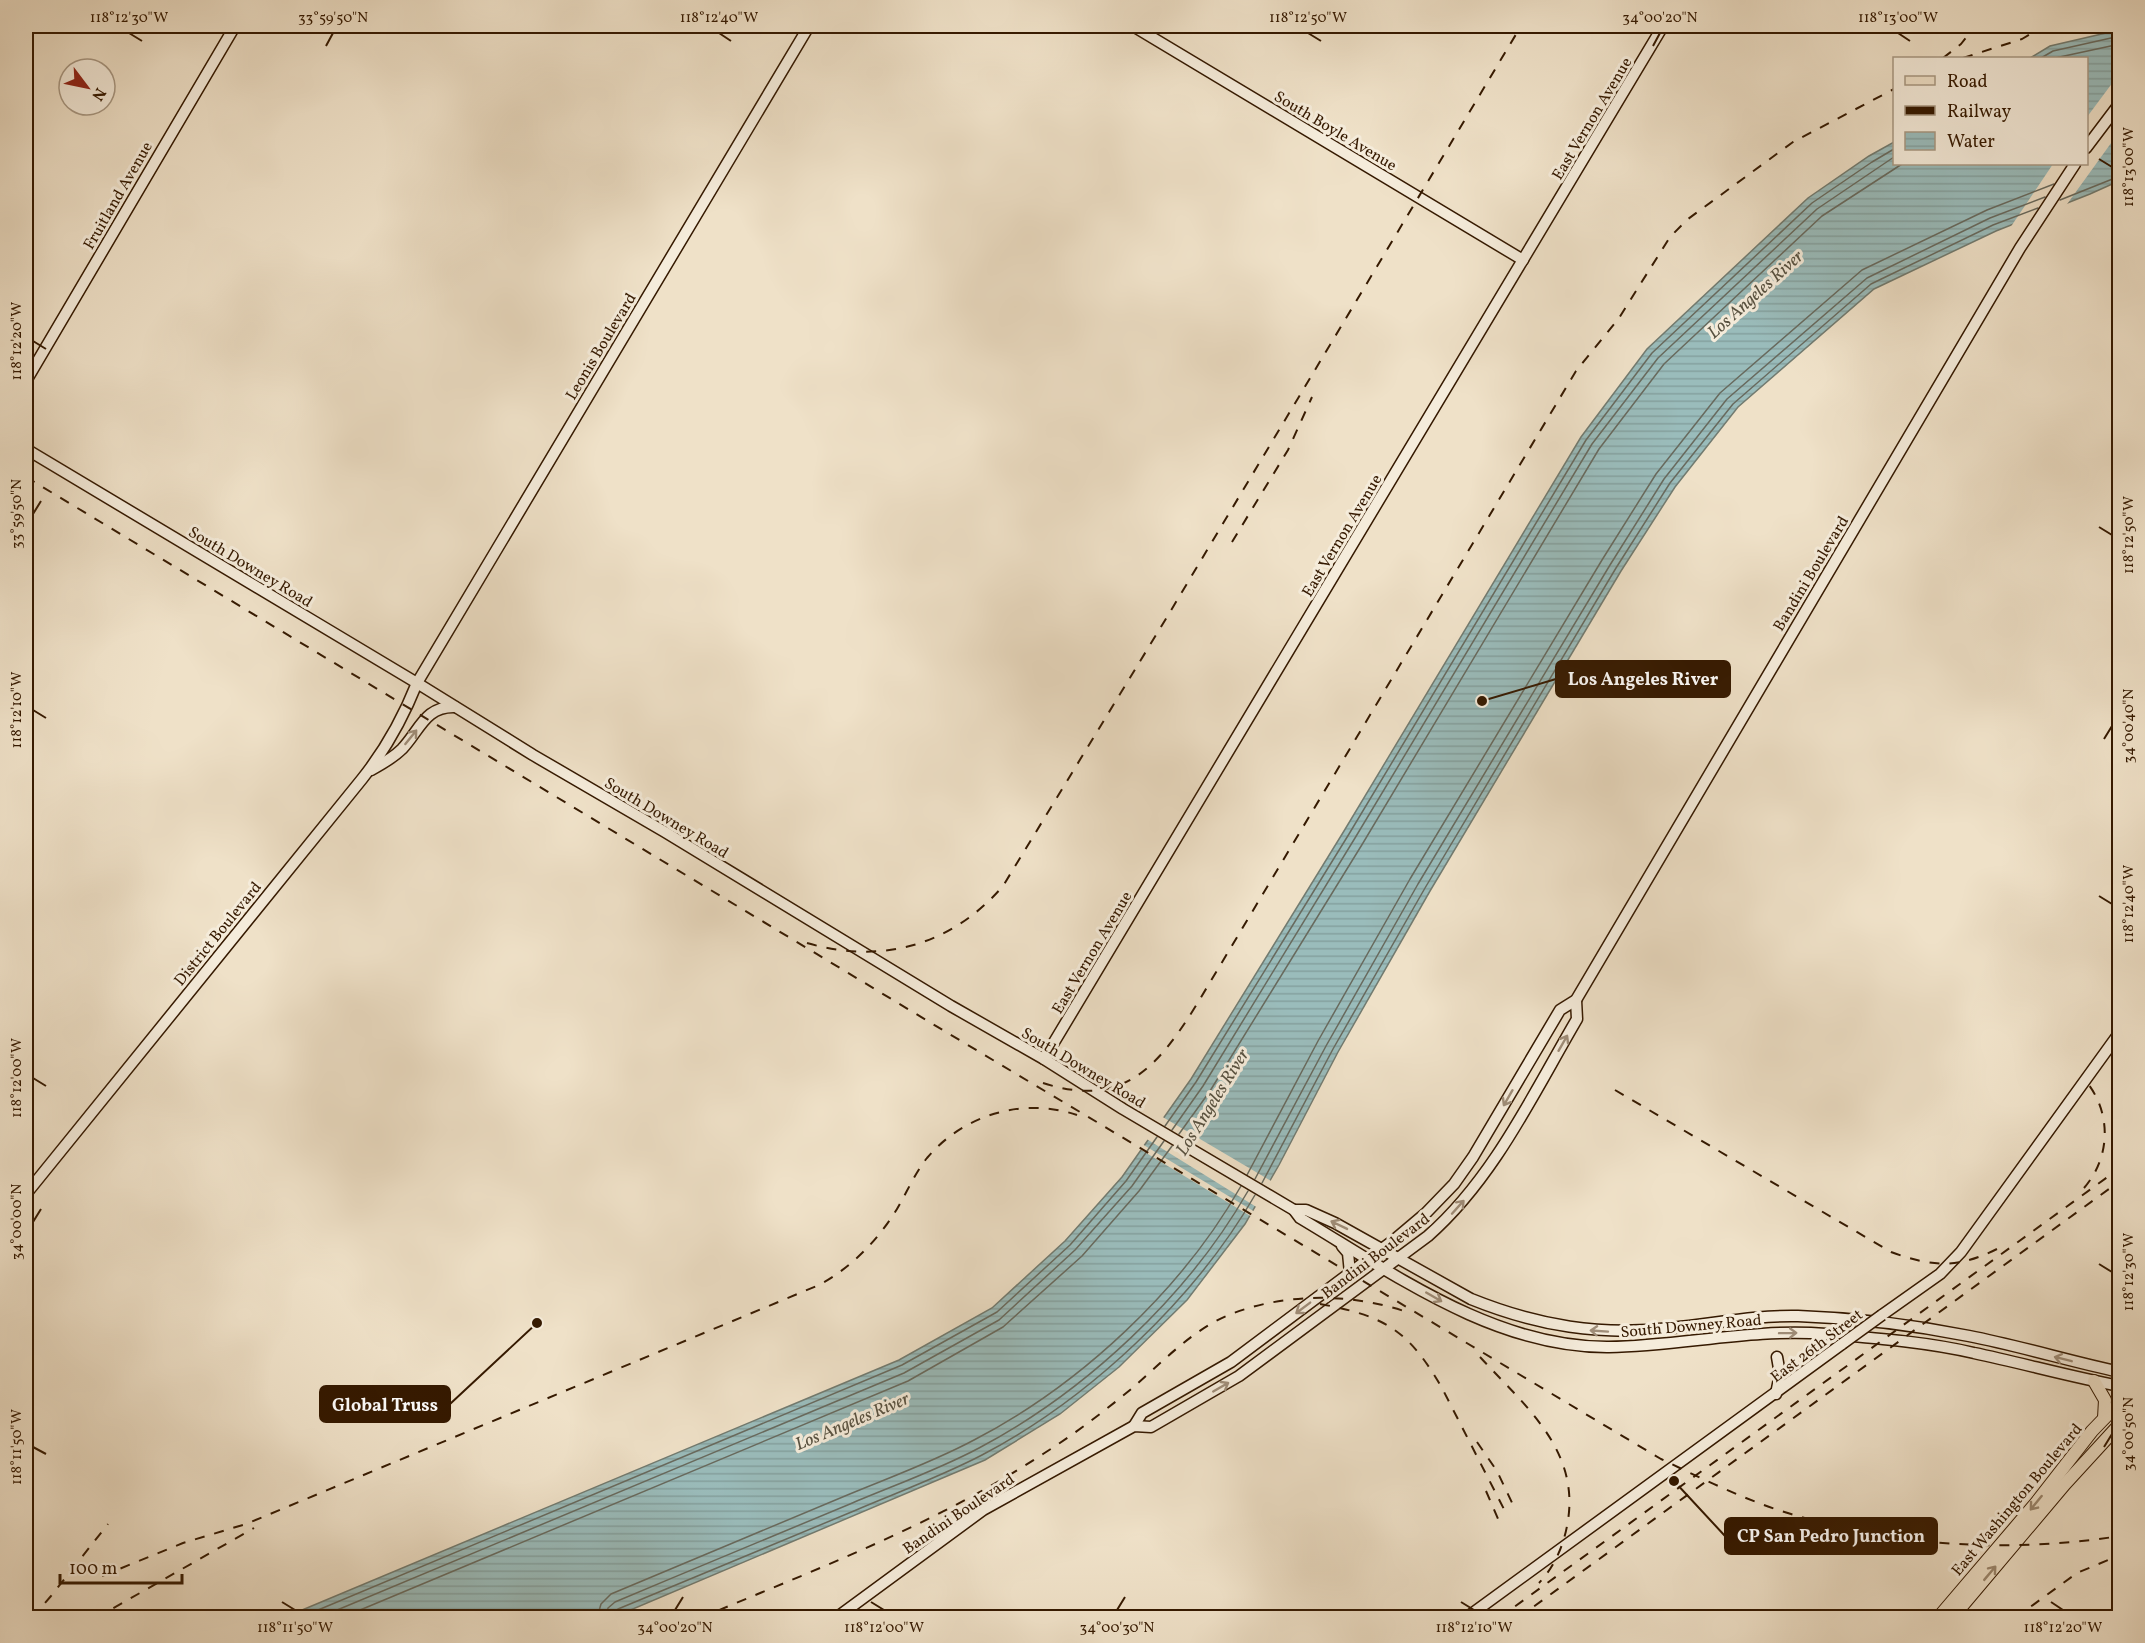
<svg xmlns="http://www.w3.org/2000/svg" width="2145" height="1643" viewBox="0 0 2145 1643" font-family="Vollkorn,serif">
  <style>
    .water { fill: url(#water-rules); stroke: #727b70; stroke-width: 1.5 }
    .pier { fill: #efe1c8 }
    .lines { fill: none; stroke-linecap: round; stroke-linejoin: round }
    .shore { stroke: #686a5e; stroke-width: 1.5 }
    .secondary-casing { stroke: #351900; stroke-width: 13 }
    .primary-casing { stroke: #351900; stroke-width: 14 }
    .secondary { stroke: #f5ecdb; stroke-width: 10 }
    .primary { stroke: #efe1c8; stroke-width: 12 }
    .rail { stroke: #351900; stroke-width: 2; stroke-dasharray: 10 10; stroke-linecap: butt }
    .secondary-bridge-casing { stroke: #351900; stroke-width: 13; stroke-linecap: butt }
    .secondary-bridge { stroke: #f5ecdb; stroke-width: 10 }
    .oneway { stroke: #9f8d78 }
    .oneway2 { stroke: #9b876e }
    .ticks { fill: none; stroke: #351900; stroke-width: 2 }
    .labels { text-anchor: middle; stroke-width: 6; stroke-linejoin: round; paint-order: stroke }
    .street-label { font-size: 16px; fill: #351900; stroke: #f5ecdb }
    .water-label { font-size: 18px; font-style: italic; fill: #585241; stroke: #f5ecdb }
    .leader { fill: none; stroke: #351900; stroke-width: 2 }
    .callout-dot { fill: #351900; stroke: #f5ecdb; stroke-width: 2 }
    .callout { fill: #351900; stroke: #351900; stroke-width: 2 }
    .callout-label { font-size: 18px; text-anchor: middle; font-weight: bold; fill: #fff }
    .neatline { fill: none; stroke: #351900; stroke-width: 2 }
    .ticks-label { font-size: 15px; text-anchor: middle; fill: #351900 }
  </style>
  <defs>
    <pattern id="water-rules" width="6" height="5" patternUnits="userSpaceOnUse" patternTransform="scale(1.5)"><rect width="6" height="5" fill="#9abcbb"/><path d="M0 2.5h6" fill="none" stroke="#85a19f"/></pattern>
  </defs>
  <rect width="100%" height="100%" fill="#efe1c8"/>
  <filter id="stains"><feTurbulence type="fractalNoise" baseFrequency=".00333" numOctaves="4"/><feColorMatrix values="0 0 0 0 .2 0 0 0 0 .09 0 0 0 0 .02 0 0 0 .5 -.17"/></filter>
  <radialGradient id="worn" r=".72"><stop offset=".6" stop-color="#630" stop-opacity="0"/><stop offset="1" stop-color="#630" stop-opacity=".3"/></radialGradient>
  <polygon class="water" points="2119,30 2119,181 2090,194 1996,231 1874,289 1738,407 1675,487 1621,571 1430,891 1338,1052 1279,1165 1245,1224 1187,1300 1119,1367 1060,1414 985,1460 614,1617 283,1618 899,1360 992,1308 1065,1241 1122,1177 1191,1079 1344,831 1581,437 1647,349 1808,198 1869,156 1894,142 1894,164 2086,164 2086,58 2030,58 2050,46"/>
  <g class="pier">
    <polygon points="2119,74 2119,132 2065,207 2010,228 2053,164 2086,164 2087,117"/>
    <polygon points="1161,1116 1273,1182 1258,1208 1145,1138"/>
    <polygon points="1142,1144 1255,1212 1252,1217 1138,1148"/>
  </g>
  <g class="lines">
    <g class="shore">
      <polyline points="2041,58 2053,51 2120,36"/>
      <polyline points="2055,58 2120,44"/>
      <polyline points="2060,200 2120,176"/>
      <polyline points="1165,1126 1196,1082 1349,834 1586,440 1652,353 1812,203 1872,162 1894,149"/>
      <polyline points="1172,1130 1203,1086 1355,838 1592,444 1658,358 1817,209 1894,157"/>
      <polyline points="1179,1134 1210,1091 1363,843 1599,449 1664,364 1822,216 1902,164"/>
      <polyline points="1247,1175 1318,1041 1410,879 1602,560 1656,474 1720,393 1862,270 1987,210 2054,184"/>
      <polyline points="1255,1179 1326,1046 1418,884 1610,565 1664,479 1727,399 1867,278 1990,218 2045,197"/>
      <polyline points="1262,1183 1333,1049 1425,888 1616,568 1670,483 1733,404 1871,284 1993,225 2038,208"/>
      <polyline points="299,1618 902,1365 997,1312 1070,1245 1126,1181 1157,1137"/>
      <polyline points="318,1618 904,1373 999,1320 1075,1250 1132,1186 1164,1141"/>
      <polyline points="341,1618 908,1381 1003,1327 1082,1256 1139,1191 1172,1146"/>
      <path d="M 597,1618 L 601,1604 L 611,1594 C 689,1561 767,1529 845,1496 C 888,1478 933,1462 974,1440 C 1080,1385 1182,1290 1241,1186"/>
      <path d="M 606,1618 L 608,1608 L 615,1602 C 693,1569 771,1537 850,1504 C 892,1486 938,1470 979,1448 C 1085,1392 1188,1296 1248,1191"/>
      <path d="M 614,1618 L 614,1613 L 618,1609 C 695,1577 772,1545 849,1513 C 893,1494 940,1477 982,1455 C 1089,1399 1195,1299 1255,1195"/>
    </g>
    <defs>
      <g id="secondary">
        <polyline points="1133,26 1523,260"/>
        <polyline points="2086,148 2120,103"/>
        <polyline points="26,381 235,26"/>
        <path d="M 26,449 L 417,683 L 533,755 L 665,832 L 951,1006 L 1044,1059 L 1123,1109 L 1294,1210 L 1300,1218 C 1394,1274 1495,1348 1609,1347 C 1682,1346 1753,1328 1826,1334 C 1874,1338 1927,1342 1974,1353 C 2022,1363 2071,1377 2120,1386"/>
        <path d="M 371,770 C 382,764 393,758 402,749 C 420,730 425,706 455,707"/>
        <polyline points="1044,1059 1663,26"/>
        <path d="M 26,1194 L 362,779 C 386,749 403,718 417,683 L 809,26"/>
        <path d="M 1294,1210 L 1306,1210 L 1335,1223 L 1471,1299 C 1538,1326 1600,1336 1671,1328 C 1714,1324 1755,1315 1798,1316 C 1854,1318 1914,1325 1969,1336 C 2020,1346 2069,1361 2120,1372"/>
        <polyline points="1342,1246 1348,1253 1350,1273"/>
        <polyline points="1882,1315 1940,1274 1961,1252 2120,1032"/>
        <polyline points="1776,1394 1780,1374 1777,1357"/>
        <polyline points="1134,1426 1142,1413 1231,1362 1394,1240 1426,1213 1454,1184 1473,1157 1560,1010 1576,1000 2020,248 2075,164"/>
        <path d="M 836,1618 L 983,1510 L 1134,1426 L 1151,1427 L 1239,1376 L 1428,1236 C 1494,1178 1533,1094 1577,1019 L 1576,1000"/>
        <polyline points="1466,1618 1842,1344"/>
      </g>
      <g id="primary">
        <polyline points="2094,1381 2105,1400 2104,1418"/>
        <polyline points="1938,1618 2036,1503 2092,1431 2120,1402"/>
        <polyline points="1952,1618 2065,1484 2120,1424"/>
      </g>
    </defs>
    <use href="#secondary" class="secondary-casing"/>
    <use href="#primary" class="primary-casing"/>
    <use href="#secondary" class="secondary"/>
    <use href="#primary" class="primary"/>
    <g class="rail">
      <polyline points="1943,58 1961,44 1975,26"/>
      <polyline points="1963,58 2022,39 2044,26"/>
      <path d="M 26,477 L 946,1032 L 1661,1459 C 1703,1479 1747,1501 1791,1514 C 1898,1547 2010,1553 2120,1536"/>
      <polyline points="1232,542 1288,450 1312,397"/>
      <path d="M 807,943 C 882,965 952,945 1003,886 L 1167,617 L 1521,26"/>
      <path d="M 1043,1083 C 1123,1109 1158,1067 1197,1004 L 1576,371 L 1619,318 L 1670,237 L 1688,219 L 1793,142 L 1894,89"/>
      <path d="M 1615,1090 L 1891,1252 C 1932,1267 1957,1269 1997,1249"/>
      <path d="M 2084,1188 C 2111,1157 2112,1112 2085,1080"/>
      <path d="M 1320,1304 C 1386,1316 1409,1331 1442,1388 L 1507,1515"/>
      <path d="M 1480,1357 C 1525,1406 1582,1451 1567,1526 C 1563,1547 1554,1567 1539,1583"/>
      <polyline points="1477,1442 1497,1471 1514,1507"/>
      <polyline points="1486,1491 1499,1521"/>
      <path d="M 102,1576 L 183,1543 L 246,1524 L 819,1285 C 851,1268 878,1240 897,1209 C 907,1192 915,1173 927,1158 C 964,1114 1024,1097 1077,1115"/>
      <polyline points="32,1618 51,1596 108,1524"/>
      <polyline points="96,1618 254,1528"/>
      <path d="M 700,1618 C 817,1569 936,1524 1043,1454 C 1073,1435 1102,1413 1130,1390 C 1162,1363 1191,1330 1231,1314 C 1286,1293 1348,1293 1404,1311"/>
      <polyline points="1499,1618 2120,1168"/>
      <polyline points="1518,1618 2120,1181"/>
      <polyline points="2015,1618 2077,1573 2120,1555"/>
      <polyline points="2100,1618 2120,1604"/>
      <polyline points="2118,1618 2120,1617"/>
    </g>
    <defs>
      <polyline id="secondary-bridge" points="1842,1344 1882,1315"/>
    </defs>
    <use href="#secondary-bridge" class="secondary-bridge-casing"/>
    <use href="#secondary-bridge" class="secondary-bridge"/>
  </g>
  <defs><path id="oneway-shaft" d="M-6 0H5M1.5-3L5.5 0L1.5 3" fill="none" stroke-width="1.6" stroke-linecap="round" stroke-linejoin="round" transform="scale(1.5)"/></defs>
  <g class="oneway">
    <use href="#oneway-shaft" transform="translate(411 737) rotate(-51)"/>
    <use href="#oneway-shaft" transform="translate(1563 1043) rotate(-60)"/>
    <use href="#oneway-shaft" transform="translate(1508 1098) rotate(120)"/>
    <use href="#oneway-shaft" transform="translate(1458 1207) rotate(-48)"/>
    <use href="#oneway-shaft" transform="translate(1339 1225) rotate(-154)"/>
    <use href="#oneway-shaft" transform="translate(1434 1297) rotate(30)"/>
    <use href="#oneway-shaft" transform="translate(1303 1308) rotate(143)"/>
    <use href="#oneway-shaft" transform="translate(1599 1331) rotate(-176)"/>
    <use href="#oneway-shaft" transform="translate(1788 1333) rotate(-1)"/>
    <use href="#oneway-shaft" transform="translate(2063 1359) rotate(-166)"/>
    <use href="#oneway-shaft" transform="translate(1221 1387) rotate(-30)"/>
  </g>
  <g class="oneway2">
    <use href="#oneway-shaft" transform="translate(2036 1503) rotate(129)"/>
    <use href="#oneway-shaft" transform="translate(1990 1573) rotate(-50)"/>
  </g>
  <path class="ticks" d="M 129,33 L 142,41M 719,33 L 731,41M 1308,33 L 1321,41M 1898,33 L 1910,41M 326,46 L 333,33M 1653,46 L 1660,33M 2099,159 L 2112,167M 33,341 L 46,349M 33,514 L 41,501M 2099,527 L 2112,535M 33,710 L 46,718M 2104,739 L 2112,726M 2099,896 L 2112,904M 33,1078 L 46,1086M 33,1222 L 41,1209M 2099,1264 L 2112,1272M 33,1447 L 46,1454M 2104,1447 L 2112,1434M 282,1602 L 295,1610M 871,1602 L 884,1610M 1461,1602 L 1474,1610M 2051,1602 L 2063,1610M 675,1610 L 683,1597M 1117,1610 L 1125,1597"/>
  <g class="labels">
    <g class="street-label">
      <text transform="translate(1591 118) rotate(-59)" y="6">East Vernon Avenue</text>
      <text transform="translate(1336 130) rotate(31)" y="6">South Boyle Avenue</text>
      <text transform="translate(117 195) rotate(-60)" y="6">Fruitland Avenue</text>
      <text transform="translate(600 346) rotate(-59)" y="6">Leonis Boulevard</text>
      <text transform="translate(1341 535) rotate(-59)" y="6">East Vernon Avenue</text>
      <text transform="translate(251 566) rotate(31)" y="6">South Downey Road</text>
      <text transform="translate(1810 573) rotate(-59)" y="6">Bandini Boulevard</text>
      <text transform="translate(667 817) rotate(31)" y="6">South Downey Road</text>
      <text transform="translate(217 933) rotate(-51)" y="6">District Boulevard</text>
      <text transform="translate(1091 952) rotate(-59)" y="6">East Vernon Avenue</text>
      <text transform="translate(1084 1067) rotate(31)" y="6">South Downey Road</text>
      <text transform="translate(1375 1255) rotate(-37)" y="6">Bandini Boulevard</text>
      <text transform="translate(1691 1325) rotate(-5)" y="6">South Downey Road</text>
      <text transform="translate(1816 1345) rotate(-37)" y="6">East 26th Street</text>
      <text transform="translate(2016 1499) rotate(-50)" y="6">East Washington Boulevard</text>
      <text transform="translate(958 1513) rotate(-34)" y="6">Bandini Boulevard</text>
    </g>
    <g class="water-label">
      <text transform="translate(1755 294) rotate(-42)" y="6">Los Angeles River</text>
      <text transform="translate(1212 1102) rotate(-58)" y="6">Los Angeles River</text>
      <text transform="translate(852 1421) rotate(-23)" y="6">Los Angeles River</text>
    </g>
  </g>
  <path class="leader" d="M1482 701L1556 679M537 1323L450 1404M1674 1481L1725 1536"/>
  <g class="callout-dot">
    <circle cx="1482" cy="701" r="6"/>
    <circle cx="537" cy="1323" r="6"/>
    <circle cx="1674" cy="1481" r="6"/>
  </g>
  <g class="callout">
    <rect x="1556" y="661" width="174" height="36" rx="6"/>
    <rect x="320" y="1386" width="130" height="36" rx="6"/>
    <rect x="1725" y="1518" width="212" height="36" rx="6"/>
  </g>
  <g class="callout-label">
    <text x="1643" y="685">Los Angeles River</text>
    <text x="385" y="1411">Global Truss</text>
    <text x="1831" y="1542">CP San Pedro Junction</text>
  </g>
  <rect width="2145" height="1643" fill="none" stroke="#efe1c8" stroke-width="66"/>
  <rect x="1893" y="57" width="195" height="108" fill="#f5ecdb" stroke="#a89883" stroke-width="1.5"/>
  <rect x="1905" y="76" width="30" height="9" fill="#efe1c8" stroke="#a89883" stroke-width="1.5"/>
  <text x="1947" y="87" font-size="18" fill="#351900">Road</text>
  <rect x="1905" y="106" width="30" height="9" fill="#351900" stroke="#a89883" stroke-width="1.5"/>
  <text x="1947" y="117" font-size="18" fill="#351900">Railway</text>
  <rect x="1905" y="132" width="30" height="18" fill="url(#water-rules)" stroke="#a89883" stroke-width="1.5"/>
  <text x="1947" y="147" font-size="18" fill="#351900">Water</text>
  <g transform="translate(87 87) rotate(122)"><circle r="28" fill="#f5ecdb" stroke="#a89883" stroke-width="1.5"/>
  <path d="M0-4.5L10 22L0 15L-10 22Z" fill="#8f2418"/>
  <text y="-9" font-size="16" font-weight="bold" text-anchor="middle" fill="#351900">N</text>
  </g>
  <path d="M60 1574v9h122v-9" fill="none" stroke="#351900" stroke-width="3"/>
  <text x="69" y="1574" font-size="18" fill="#351900" stroke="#f5ecdb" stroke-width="4.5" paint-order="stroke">100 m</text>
  <rect x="33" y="33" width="2079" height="1577" class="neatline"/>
  <g class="ticks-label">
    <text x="129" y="22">118°12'30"W</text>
    <text x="333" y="22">33°59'50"N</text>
    <text x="719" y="22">118°12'40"W</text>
    <text x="1308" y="22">118°12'50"W</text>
    <text x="1660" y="22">34°00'20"N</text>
    <text x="1898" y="22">118°13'00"W</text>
    <text transform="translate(2128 167) rotate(-90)" y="5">118°13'00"W</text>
    <text transform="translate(16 341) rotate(-90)" y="5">118°12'20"W</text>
    <text transform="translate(16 514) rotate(-90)" y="5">33°59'50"N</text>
    <text transform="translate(2128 535) rotate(-90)" y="5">118°12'50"W</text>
    <text transform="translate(16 710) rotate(-90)" y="5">118°12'10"W</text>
    <text transform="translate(2128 726) rotate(-90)" y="5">34°00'40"N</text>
    <text transform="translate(2128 904) rotate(-90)" y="5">118°12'40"W</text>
    <text transform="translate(16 1078) rotate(-90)" y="5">118°12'00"W</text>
    <text transform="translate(16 1222) rotate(-90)" y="5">34°00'00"N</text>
    <text transform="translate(2128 1272) rotate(-90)" y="5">118°12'30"W</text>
    <text transform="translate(2128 1434) rotate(-90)" y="5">34°00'50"N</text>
    <text transform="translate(16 1447) rotate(-90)" y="5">118°11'50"W</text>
    <text x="295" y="1632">118°11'50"W</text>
    <text x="675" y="1632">34°00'20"N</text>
    <text x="884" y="1632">118°12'00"W</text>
    <text x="1117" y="1632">34°00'30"N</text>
    <text x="1474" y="1632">118°12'10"W</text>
    <text x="2063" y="1632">118°12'20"W</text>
  </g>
  <rect width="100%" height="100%" filter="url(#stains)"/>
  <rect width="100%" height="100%" fill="url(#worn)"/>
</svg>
